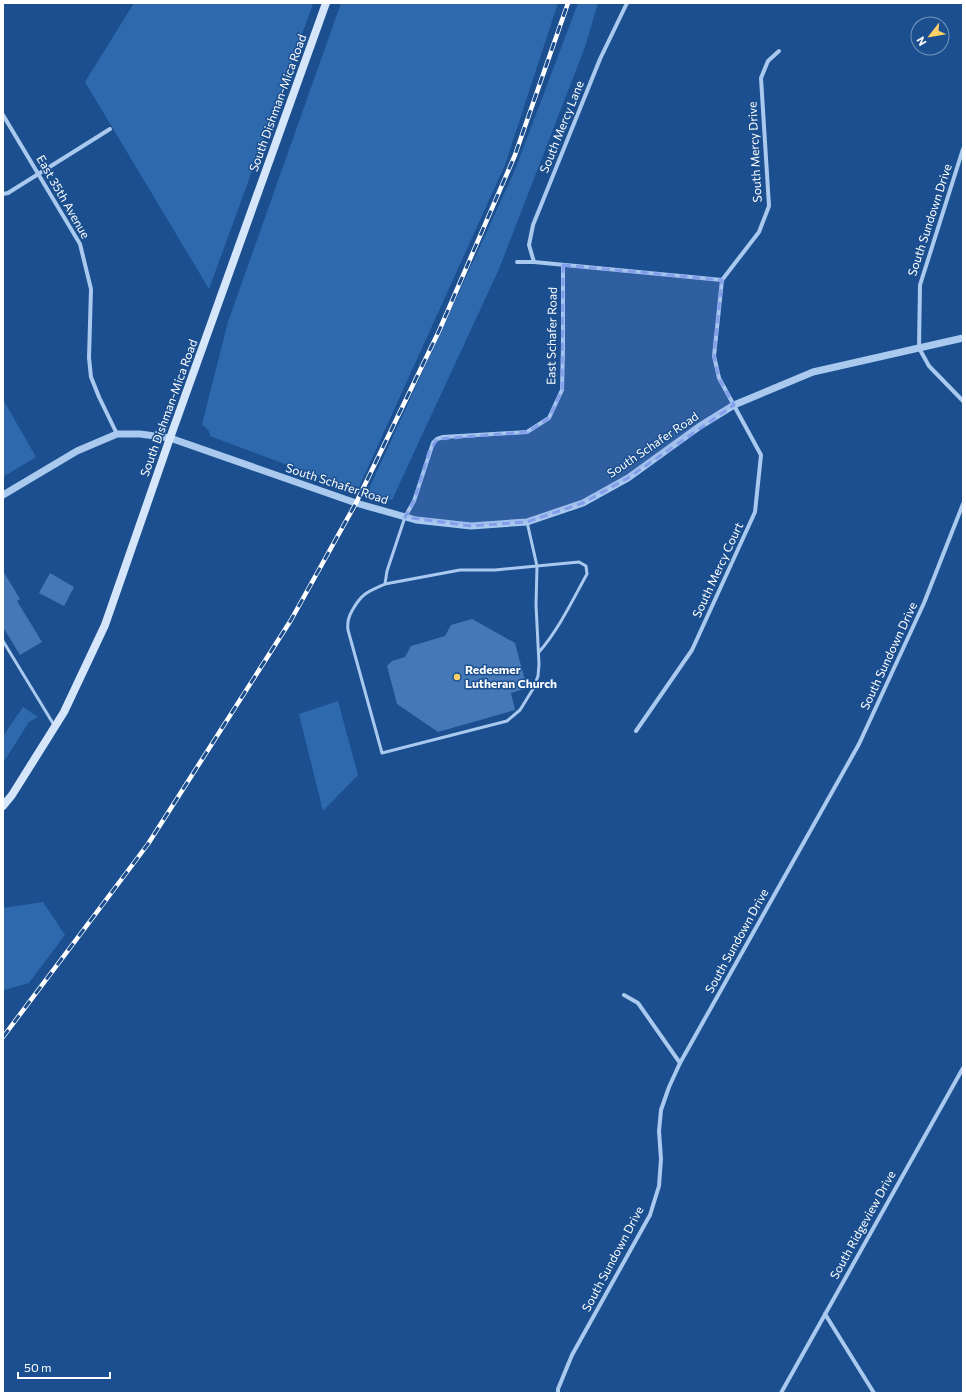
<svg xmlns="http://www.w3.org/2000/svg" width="966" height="1396" viewBox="0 0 966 1396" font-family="Commissioner,sans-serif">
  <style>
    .green { fill: #2e69ad }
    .building { fill: #4478b7 }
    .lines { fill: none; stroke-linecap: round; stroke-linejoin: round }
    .service { stroke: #a9c9ee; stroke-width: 3 }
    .minor { stroke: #a9c9ee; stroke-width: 4 }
    .tertiary { stroke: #a9c9ee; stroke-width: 7 }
    .secondary { stroke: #d6e6fa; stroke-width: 8 }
    .rail-casing { stroke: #fff; stroke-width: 4.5 }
    .rail { stroke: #1b4f8f; stroke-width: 3; stroke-dasharray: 9; stroke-linecap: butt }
    .marked { fill: #839eea; fill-opacity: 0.2; stroke: #839eea; stroke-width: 3; stroke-dasharray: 8 5; stroke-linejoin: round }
    .poi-dot { fill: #ffd166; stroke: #1b4f8f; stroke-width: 1.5 }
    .labels { text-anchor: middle; stroke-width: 3; stroke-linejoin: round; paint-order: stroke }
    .street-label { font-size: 12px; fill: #fff; stroke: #1b4f8f }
    .poi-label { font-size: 12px; font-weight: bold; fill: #fff; stroke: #1b4f8f; text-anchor: start }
  </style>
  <rect width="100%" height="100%" fill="#1b4f8f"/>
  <g class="green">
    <polygon points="134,3 312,3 313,4 209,289 85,82"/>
    <polygon points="341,3 558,3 505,165 359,487 333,482 210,436 209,431 202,424 228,322"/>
    <polygon points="578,3 598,3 585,47 499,269 392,500 367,493 515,170"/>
    <polygon points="3,388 4,401 36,457 3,477"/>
    <polygon points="338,701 358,775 323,811 299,714"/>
    <polygon points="23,707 38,717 29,722 3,763 3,736"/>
    <polygon points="43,902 65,935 29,983 4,990 3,990 3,908"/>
  </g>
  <g class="building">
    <polygon points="3,571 20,599 17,601 42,642 20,655 3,627"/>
    <polygon points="50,573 74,587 64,606 39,593"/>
    <polygon points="472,619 515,643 527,688 511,693 515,710 438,732 397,704 387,666 392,661 405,657 411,646 445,636 451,625"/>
  </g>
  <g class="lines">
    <g class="service">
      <polyline points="405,517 387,571 385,584 460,570 495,570 537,566 527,522"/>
      <path d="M 385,584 C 369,591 362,593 353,609 C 349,616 347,621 348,630 L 382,753 L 507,721 L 520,710 L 533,689 L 538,676 L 539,664 L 536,605 L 537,566 L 579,562 L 586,566 L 587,574 C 572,601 559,629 539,652"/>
      <polyline points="3,641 54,725"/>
    </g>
    <g class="minor">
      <polyline points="3,115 80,244 91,289 89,358 91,377 99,397 117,434"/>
      <polyline points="963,149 920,285 919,348 929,366 963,401"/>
      <polyline points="3,194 8,193 110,129"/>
      <polyline points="517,262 534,262 722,280"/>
      <polyline points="534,262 529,245 533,225 600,59 627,3"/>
      <polyline points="405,517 414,501 433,443 437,439 443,437 527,432 549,418 562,390 563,349 563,265"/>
      <polyline points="636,731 692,650 755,512 761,455 719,378 714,356 722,280 759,232 769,206 761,78 768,61 779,51"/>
      <polyline points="624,995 638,1003 680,1063"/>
      <polyline points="825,1314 874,1393"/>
      <polyline points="558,1393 558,1389 572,1355 650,1215 659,1186 661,1159 659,1131 661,1110 669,1087 680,1063 859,744 924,603 963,504"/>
      <polyline points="781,1393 963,1068"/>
    </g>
    <polyline class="tertiary" points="3,495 77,451 117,434 140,434 170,438 356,503 416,520 471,526 527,522 583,503 628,478 700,426 734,405 813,372 963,338"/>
    <polyline class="secondary" points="3,806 12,795 64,712 105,625 170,438 326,3"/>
    <defs>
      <polyline id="rail" points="3,1037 148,844 291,620 356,503 439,331 515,155 568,3"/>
    </defs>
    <use href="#rail" class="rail-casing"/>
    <use href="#rail" class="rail"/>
  </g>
  <path class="marked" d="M 563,265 L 722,280 L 714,356 L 719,378 L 734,405 L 628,478 L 583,503 L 527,522 L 471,526 L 405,517 L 414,501 L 429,452 L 437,439 L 527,432 L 549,418 L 562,390 Z"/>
  <circle class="poi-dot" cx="457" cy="677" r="4"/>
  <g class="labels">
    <g class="street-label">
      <text transform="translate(278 103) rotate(-70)" y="4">South Dishman-Mica Road</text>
      <text transform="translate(562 127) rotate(-68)" y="4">South Mercy Lane</text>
      <text transform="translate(755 152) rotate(-93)" y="4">South Mercy Drive</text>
      <text transform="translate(63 197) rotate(60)" y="4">East 35th Avenue</text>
      <text transform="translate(930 220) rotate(-72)" y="4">South Sundown Drive</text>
      <text transform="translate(552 336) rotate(-89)" y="4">East Schafer Road</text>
      <text transform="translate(169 408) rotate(-70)" y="4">South Dishman-Mica Road</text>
      <text transform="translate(653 445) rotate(-34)" y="4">South Schafer Road</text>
      <text transform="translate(337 484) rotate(18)" y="4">South Schafer Road</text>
      <text transform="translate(718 570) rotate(-65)" y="4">South Mercy Court</text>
      <text transform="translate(889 656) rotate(-65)" y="4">South Sundown Drive</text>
      <text transform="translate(737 941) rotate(-61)" y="4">South Sundown Drive</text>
      <text transform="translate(863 1225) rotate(-61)" y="4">South Ridgeview Drive</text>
      <text transform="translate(613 1259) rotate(-62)" y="4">South Sundown Drive</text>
    </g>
    <g class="poi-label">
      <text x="465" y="674">Redeemer<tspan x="465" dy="14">Lutheran Church</tspan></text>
    </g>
  </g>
  <rect width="966" height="1396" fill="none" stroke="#ffffff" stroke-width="8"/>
  <g transform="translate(930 36) rotate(239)"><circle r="19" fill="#1b4f8f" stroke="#7695bc"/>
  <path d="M0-3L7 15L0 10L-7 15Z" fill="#ffd166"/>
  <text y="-6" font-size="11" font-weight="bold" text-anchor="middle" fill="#ffffff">N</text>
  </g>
  <path d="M18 1372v6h92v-6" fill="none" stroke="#ffffff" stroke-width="2"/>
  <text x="24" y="1372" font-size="12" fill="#ffffff" stroke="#1b4f8f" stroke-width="3" paint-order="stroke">50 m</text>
</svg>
